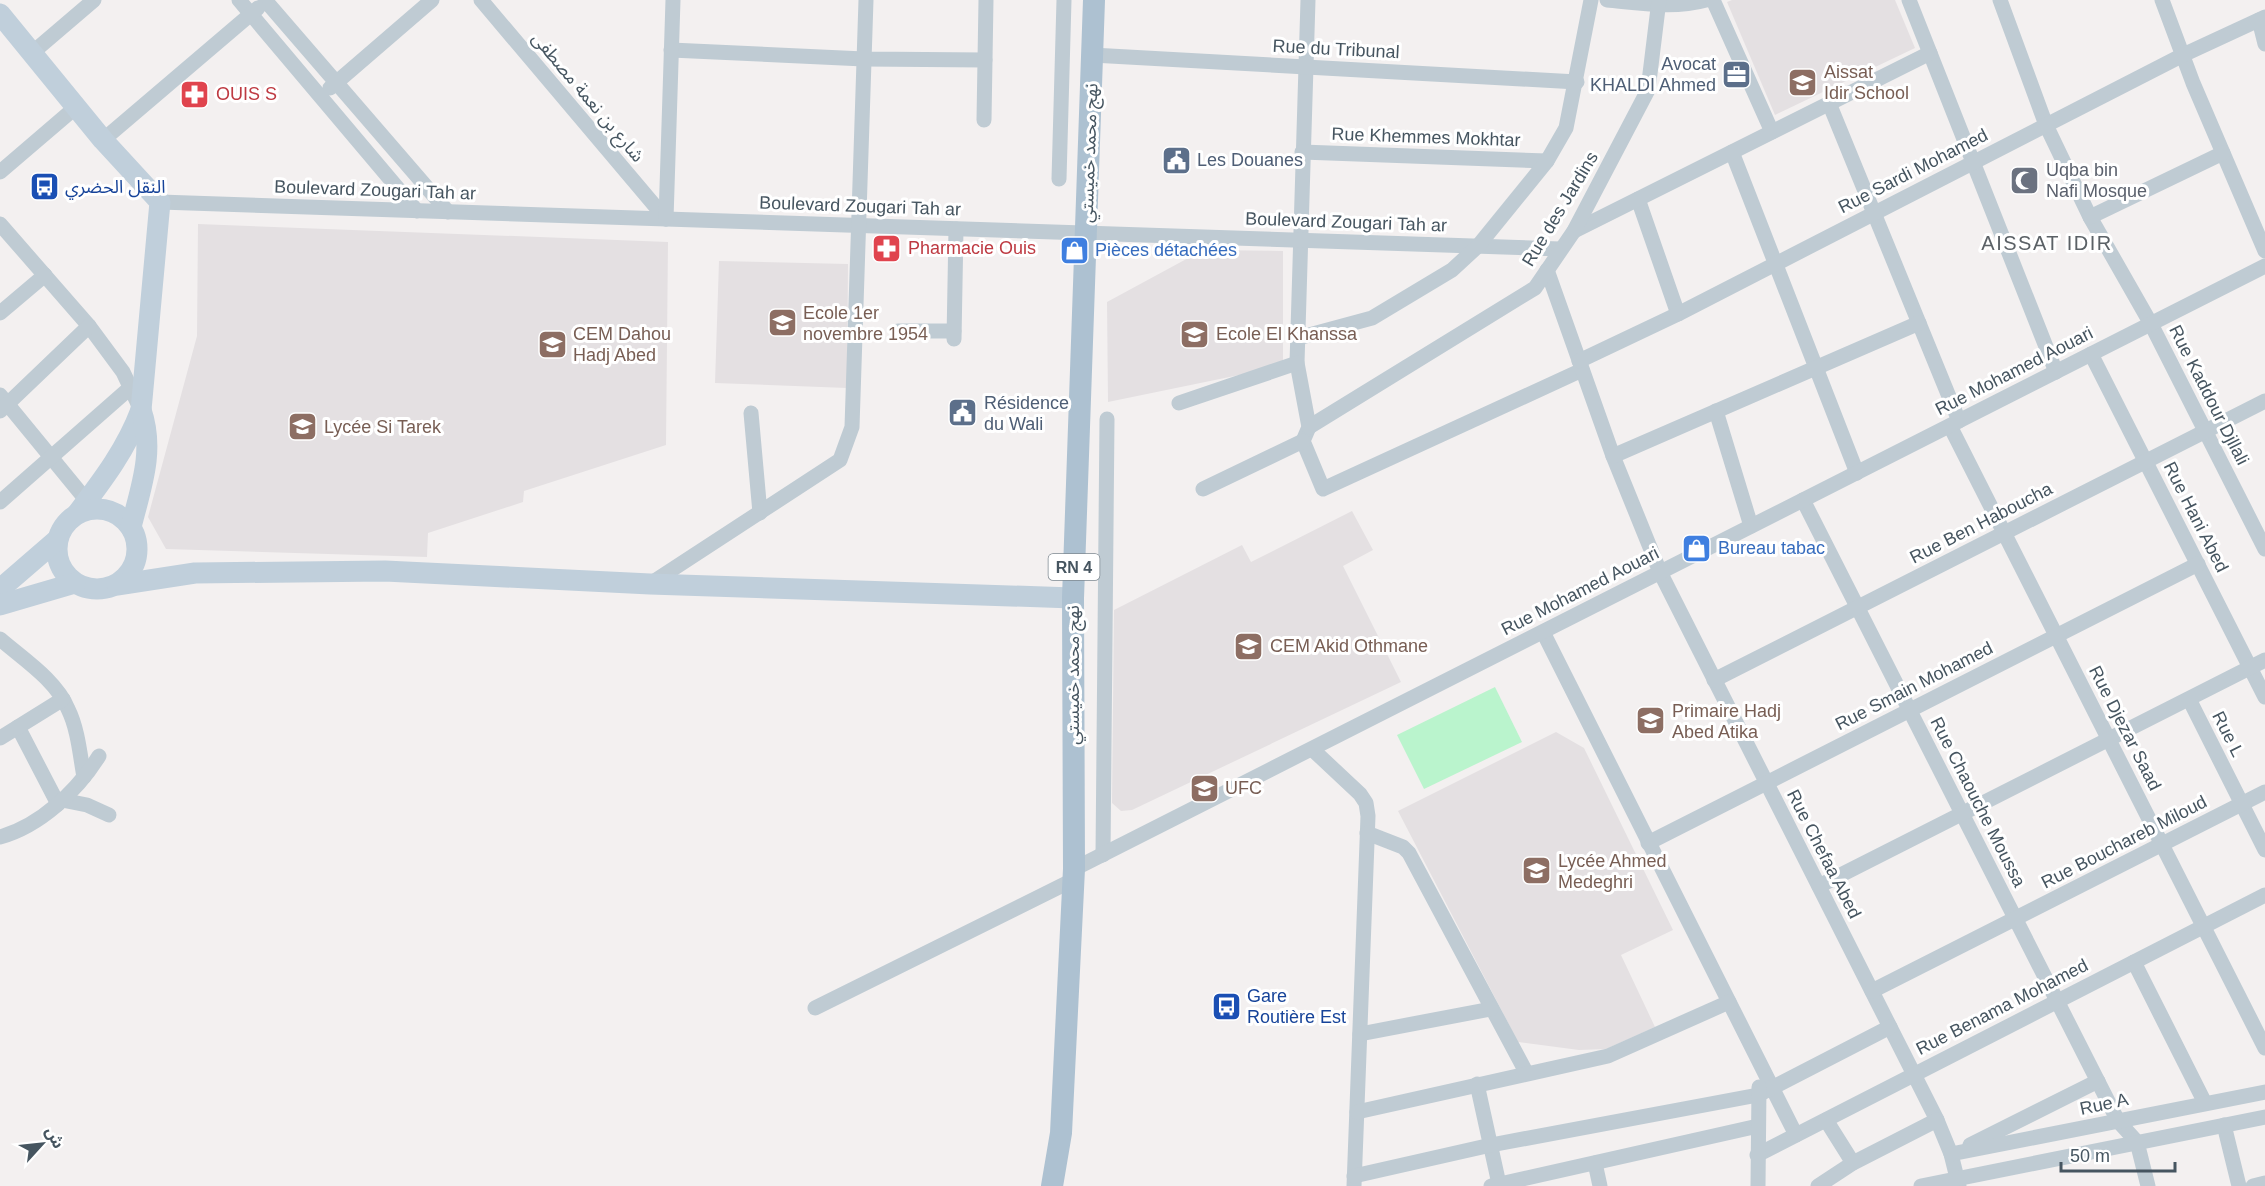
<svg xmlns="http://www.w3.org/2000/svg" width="2265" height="1186" viewBox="0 0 2265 1186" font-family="Arial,'Noto Sans Arabic',sans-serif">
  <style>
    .education { fill: #e4e0e2 }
    .green { fill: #baf4cd }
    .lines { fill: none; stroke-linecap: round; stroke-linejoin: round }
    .street { stroke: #bfcbd3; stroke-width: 15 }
    .secondary { stroke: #c0cfdb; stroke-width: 21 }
    .primary { stroke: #adc1d1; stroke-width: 22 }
    .labels { text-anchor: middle; stroke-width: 6; stroke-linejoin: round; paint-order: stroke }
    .shield { fill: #fff; stroke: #7e8890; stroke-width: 1.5 }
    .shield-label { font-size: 16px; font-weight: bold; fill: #465560 }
    .street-label { font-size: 18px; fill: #465560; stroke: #fff }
    .service-label { font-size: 18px; fill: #4e5e75; stroke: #fff; text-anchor: start }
    .education-label { font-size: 18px; fill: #785e54; stroke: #fff; text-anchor: start }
    .health-label { font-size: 18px; fill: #be3a42; stroke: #fff; text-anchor: start }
    .worship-label { font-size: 18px; fill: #5b616d; stroke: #fff; text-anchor: start }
    .transit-label { font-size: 18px; fill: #164399; stroke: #fff; text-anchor: start }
    .shop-label { font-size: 18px; fill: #366cbe; stroke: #fff; text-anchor: start }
    .neighbourhood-label { font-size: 20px; letter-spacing: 1.5px; fill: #5b6166; stroke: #fff }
  </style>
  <rect width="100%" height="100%" fill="#f3f0f0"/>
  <g class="education">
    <polygon points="1732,0 1895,0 1915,48 1775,115 1727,2"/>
    <polygon points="198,224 668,242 666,445 524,491 523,502 428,533 427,557 166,549 148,517 197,336"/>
    <polygon points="1203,250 1283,251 1283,366 1108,402 1107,302"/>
    <polygon points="719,261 848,264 847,388 715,383"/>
    <polygon points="1352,511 1373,550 1343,566 1401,682 1132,810 1121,811 1112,803 1114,610 1242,545 1251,562"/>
    <polygon points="1556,732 1584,748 1673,930 1621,955 1655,1027 1606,1049 1579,1050 1518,1042 1398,811"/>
  </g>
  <polygon class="green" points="1495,687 1522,742 1424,789 1397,735"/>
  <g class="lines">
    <g class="street">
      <polyline points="239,0 417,211"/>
      <polyline points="265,0 448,212"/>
      <polyline points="481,0 666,219"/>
      <polyline points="1308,0 1297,363 1309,427 1303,441 1323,489 1582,370"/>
      <path d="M 1607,0 C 1639,3 1674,9 1706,0"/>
      <polyline points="1713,0 1772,132"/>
      <polyline points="1909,0 2056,372"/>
      <polyline points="2000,0 2046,125 2090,217 2151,324 2265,549"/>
      <polyline points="2162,0 2193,83 2265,251"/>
      <polyline points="2259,20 2265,44"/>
      <polyline points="671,50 864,59 985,60"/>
      <polyline points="32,53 94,0"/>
      <polyline points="1092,55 1577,82"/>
      <polyline points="330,88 432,0"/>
      <polyline points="1829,103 1959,421"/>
      <polyline points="984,120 986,0"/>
      <polyline points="103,140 258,8"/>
      <polyline points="1302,152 1547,161"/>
      <polyline points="1732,152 1857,473"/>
      <polyline points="0,172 76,107"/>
      <polyline points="1059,179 1064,0"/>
      <polyline points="1638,199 1678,314"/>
      <polyline points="160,202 1560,249"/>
      <polyline points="2090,217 2223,153"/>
      <polyline points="666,219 673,0"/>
      <polyline points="0,224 89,326 123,372 140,408"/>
      <polyline points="1574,231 1930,53"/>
      <polyline points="1547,270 1613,456 1660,572 1937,1120 1951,1154 1959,1186"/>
      <polyline points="0,313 45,275"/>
      <polyline points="898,331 954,331"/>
      <polyline points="1298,338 1372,318 1452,270 1478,246 1547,161 1566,128 1591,0"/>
      <polyline points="954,339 956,229"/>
      <polyline points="2091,354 2265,697"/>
      <polyline points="1579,361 1678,314 2183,55 2265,17"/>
      <polyline points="0,395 87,501"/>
      <polyline points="1179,403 1297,363"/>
      <polyline points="0,411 89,326"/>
      <polyline points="1716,411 1751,526"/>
      <polyline points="751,413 760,513"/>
      <polyline points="1950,426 2265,1048"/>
      <polyline points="1309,427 1535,288 1574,231 1648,90 1659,0"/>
      <polyline points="1613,456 1919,323"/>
      <polyline points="1203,489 1303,441"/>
      <polyline points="1803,500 2118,1121 2137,1142 2148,1186"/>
      <polyline points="0,502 131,387"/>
      <polyline points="650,584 840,460 852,427 866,0"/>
      <polyline points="1543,632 1796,1135"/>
      <path d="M 0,639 C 23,659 56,680 68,709 C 78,729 80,755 84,777"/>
      <polyline points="1714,680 2265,401"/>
      <polyline points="2189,699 2265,850"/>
      <polyline points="18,727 58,804"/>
      <polyline points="0,738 63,699"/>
      <polyline points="1312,749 1360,794 1366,803 1368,816 1354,1186"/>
      <polyline points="62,800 87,805 109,815"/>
      <polyline points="1367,833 1403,847 1409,853 1526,1072"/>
      <path d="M 0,837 C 40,826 77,791 99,756"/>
      <polyline points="1648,843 2198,564"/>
      <polyline points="1103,855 1107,419"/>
      <polyline points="1074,869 2265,266"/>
      <polyline points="1819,886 2265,660"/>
      <polyline points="2134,962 2205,1103"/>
      <polyline points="1872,991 2265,792"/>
      <polyline points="815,1008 1073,880"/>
      <polyline points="1360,1034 1491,1009"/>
      <polyline points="1477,1084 1499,1184"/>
      <polyline points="1357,1112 1608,1056 1729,1002"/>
      <polyline points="1826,1120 1853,1163"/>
      <polyline points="2224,1125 2239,1186"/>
      <polyline points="1970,1145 2098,1081"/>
      <polyline points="1951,1154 2265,1092"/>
      <polyline points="1757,1155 2265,895"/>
      <polyline points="1595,1163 1600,1186"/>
      <polyline points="1354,1176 1491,1145 1758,1095 1890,1027"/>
      <polyline points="1491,1186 1758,1126"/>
      <polyline points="1758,1186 1759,1087"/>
      <polyline points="1818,1186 1853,1163 1937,1120"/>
      <polyline points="1921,1186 2265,1117"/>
      <polyline points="2253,1186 2265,1183"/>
    </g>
    <g class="secondary">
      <path d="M 0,14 L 103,140 L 160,202 L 141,410 C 126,450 102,481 77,514"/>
      <circle cx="97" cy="549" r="40"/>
      <path d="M 131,527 C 141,487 155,451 141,410"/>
      <polyline points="117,585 195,573 385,571 650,584 1073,598"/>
      <polyline points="0,589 58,539"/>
      <polyline points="0,605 75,583"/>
    </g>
    <polyline class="primary" points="1052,1186 1061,1133 1074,869 1073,598 1094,0"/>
  </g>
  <defs>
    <symbol id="office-square" viewBox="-11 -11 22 22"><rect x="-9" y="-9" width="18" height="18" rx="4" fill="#5c6f8a" stroke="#fff"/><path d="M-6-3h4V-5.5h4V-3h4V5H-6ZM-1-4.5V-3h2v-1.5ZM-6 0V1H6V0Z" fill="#fff"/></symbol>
    <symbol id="school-square" viewBox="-11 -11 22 22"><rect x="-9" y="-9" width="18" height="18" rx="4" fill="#8d6e63" stroke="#fff"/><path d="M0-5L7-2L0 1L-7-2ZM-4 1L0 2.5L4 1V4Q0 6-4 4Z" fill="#fff"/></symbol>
    <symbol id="pharmacy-square" viewBox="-11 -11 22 22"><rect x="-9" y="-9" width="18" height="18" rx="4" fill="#e0444e" stroke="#fff"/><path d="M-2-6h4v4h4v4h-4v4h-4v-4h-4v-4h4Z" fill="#fff"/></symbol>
    <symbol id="civic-square" viewBox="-11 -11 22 22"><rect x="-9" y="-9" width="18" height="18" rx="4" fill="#5c6f8a" stroke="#fff"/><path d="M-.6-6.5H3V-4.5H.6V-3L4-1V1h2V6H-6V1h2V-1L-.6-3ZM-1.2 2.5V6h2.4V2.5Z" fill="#fff"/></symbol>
    <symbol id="mosque-square" viewBox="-11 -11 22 22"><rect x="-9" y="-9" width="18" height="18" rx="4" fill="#6b7280" stroke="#fff"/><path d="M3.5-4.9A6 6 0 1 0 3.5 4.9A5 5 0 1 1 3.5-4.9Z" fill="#fff"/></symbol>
    <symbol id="bus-square" viewBox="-11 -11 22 22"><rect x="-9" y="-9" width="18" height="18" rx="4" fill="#1a4fb4" stroke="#fff"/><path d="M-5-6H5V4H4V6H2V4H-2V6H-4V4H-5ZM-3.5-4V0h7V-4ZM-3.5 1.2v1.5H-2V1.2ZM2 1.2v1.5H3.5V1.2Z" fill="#fff"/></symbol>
    <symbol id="shop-square" viewBox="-11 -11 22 22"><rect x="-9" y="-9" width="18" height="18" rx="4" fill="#3f7fe0" stroke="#fff"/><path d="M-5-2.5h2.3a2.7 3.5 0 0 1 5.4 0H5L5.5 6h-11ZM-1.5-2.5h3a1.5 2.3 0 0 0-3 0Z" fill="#fff"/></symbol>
  </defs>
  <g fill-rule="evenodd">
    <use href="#office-square" x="1720" y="58" width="33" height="33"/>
    <use href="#school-square" x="1786" y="66" width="33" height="33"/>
    <use href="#pharmacy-square" x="178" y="78" width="33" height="33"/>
    <use href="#civic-square" x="1160" y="144" width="33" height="33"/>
    <use href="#mosque-square" x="2008" y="164" width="33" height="33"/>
    <use href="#bus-square" x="28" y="170" width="33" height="33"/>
    <use href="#pharmacy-square" x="870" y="232" width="33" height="33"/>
    <use href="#shop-square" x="1058" y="234" width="33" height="33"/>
    <use href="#school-square" x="766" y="306" width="33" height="33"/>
    <use href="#school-square" x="1178" y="318" width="33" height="33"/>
    <use href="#school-square" x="536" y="328" width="33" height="33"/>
    <use href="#civic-square" x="946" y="396" width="33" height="33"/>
    <use href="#school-square" x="286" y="410" width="33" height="33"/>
    <use href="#shop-square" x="1680" y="532" width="33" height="33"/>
    <use href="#school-square" x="1232" y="630" width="33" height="33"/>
    <use href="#school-square" x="1634" y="704" width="33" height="33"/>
    <use href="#school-square" x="1188" y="772" width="33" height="33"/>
    <use href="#school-square" x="1520" y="854" width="33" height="33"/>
    <use href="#bus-square" x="1210" y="990" width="33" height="33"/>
  </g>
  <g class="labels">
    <rect class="shield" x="1048.5" y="554" width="51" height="26" rx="4.5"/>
    <g class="shield-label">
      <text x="1074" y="573">RN 4</text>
    </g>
    <g class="street-label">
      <text transform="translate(1336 49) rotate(3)" y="6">Rue du Tribunal</text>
      <text transform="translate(588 97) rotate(50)" y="6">شارع بن نعمة مصطفى</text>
      <text transform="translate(1426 137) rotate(2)" y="6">Rue Khemmes Mokhtar</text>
      <text transform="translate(1089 153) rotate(-88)" y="6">نهج محمد خميستي</text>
      <text transform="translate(1913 171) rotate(-27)" y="6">Rue Sardi Mohamed</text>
      <text transform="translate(375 190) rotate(2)" y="6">Boulevard Zougari Tah ar</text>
      <text transform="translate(860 206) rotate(2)" y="6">Boulevard Zougari Tah ar</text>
      <text transform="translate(1560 209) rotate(-59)" y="6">Rue des Jardins</text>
      <text transform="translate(1346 222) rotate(2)" y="6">Boulevard Zougari Tah ar</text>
      <text transform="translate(2014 371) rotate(-27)" y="6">Rue Mohamed Aouari</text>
      <text transform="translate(2209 395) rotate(63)" y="6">Rue Kaddour Djllali</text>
      <text transform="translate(2196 517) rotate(63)" y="6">Rue Hani Abed</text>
      <text transform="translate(1981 523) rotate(-27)" y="6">Rue Ben Haboucha</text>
      <text transform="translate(1580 591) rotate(-27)" y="6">Rue Mohamed Aouari</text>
      <text transform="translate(1073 675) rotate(-90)" y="6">نهج محمد خميستي</text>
      <text transform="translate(1914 686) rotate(-27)" y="6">Rue Smain Mohamed</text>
      <text transform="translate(2125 728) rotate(63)" y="6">Rue Djezar Saad</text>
      <text transform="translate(2228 734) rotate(63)" y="6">Rue L</text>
      <text transform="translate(1978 802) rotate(63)" y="6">Rue Chaouche Moussa</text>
      <text transform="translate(2124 842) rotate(-27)" y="6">Rue Bouchareb Miloud</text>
      <text transform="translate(1824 854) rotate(63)" y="6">Rue Chefaa Abed</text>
      <text transform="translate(2002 1007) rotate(-27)" y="6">Rue Benama Mohamed</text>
      <text transform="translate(2104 1104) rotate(-12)" y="6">Rue A</text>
    </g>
    <g class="service-label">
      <text x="1716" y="70" text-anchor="end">Avocat<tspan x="1716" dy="21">KHALDI Ahmed</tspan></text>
      <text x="1197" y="166">Les Douanes</text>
      <text x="984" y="409">Résidence<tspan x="984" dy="21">du Wali</tspan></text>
    </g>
    <g class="education-label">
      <text x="1824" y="78">Aissat<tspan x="1824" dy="21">Idir School</tspan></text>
      <text x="803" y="319">Ecole 1er<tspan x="803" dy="21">novembre 1954</tspan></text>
      <text x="573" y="340">CEM Dahou<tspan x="573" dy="21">Hadj Abed</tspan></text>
      <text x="1216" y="340">Ecole El Khanssa</text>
      <text x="324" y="433">Lycée Si Tarek</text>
      <text x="1270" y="652">CEM Akid Othmane</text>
      <text x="1672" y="717">Primaire Hadj<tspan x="1672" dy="21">Abed Atika</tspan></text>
      <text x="1225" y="794">UFC</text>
      <text x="1558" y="867">Lycée Ahmed<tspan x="1558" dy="21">Medeghri</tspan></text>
    </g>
    <g class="health-label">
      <text x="216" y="100">OUIS S</text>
      <text x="908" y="254">Pharmacie Ouis</text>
    </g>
    <g class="worship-label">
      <text x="2046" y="176">Uqba bin<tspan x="2046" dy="21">Nafi Mosque</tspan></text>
    </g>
    <g class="transit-label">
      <text x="65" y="193">النقل الحضري</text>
      <text x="1247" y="1002">Gare<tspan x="1247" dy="21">Routière Est</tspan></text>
    </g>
    <g class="shop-label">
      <text x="1095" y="256">Pièces détachées</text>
      <text x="1718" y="554">Bureau tabac</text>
    </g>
    <g class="neighbourhood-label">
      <text x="2047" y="250">AISSAT IDIR</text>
    </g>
  </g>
  <g transform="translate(42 1144) rotate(63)" stroke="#ffffff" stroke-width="4.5" paint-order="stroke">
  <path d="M0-4.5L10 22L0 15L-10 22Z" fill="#465560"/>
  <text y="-9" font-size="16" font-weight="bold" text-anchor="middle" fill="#465560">ش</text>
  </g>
  <path d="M2061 1162v9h114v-9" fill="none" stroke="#465560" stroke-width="3"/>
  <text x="2070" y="1162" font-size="18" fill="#465560" stroke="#ffffff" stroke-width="4.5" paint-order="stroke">50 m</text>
</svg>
